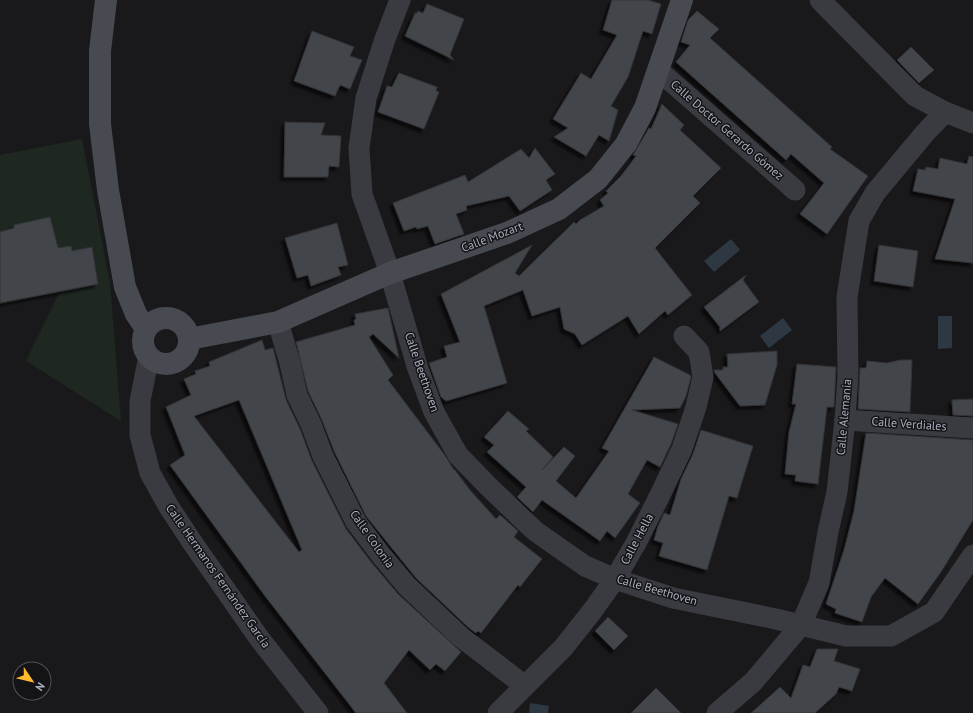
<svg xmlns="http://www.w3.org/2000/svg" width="973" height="713" viewBox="0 0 973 713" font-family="'PT Sans',sans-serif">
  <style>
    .green { fill: #1e2820 }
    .water { fill: #2d3842 }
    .building { fill: #434449; stroke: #333338; fill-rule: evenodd; filter: url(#shadow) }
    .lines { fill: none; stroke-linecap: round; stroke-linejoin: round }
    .street { stroke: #3a3b41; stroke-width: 21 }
    .secondary { stroke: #474a51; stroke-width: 22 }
    .labels { text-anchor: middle; stroke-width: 3; stroke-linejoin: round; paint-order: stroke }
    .street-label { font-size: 12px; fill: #aab0bd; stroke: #141417 }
  </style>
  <defs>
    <filter id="shadow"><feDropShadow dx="-3.5" dy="3.5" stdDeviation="1" flood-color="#0009"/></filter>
  </defs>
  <rect width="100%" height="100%" fill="#19191c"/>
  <polygon class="green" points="82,139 110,283 121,421 26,361 59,293 0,305 0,155"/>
  <g class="water">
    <polygon points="731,239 740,250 714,272 704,261"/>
    <polygon points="938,316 952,316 952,348 938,349"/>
    <polygon points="783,318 792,330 769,348 760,336"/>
    <polygon points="530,703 549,706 548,713 529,713"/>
  </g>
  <g class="building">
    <polygon points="612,0 648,0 661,4 652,34 643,31 628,77 611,106 618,110 609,141 599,135 586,156 554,137 568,128 553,119 581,73 591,79 617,35 603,30"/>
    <polygon points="427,4 464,19 450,55 454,60 405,36 415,13 417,13 418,11 423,13"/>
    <polygon points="697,11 719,29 710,38 832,147 830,149 868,176 827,234 800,214 824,183 791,154 786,160 676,62 690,45 681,42 688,20"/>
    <polygon points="312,31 354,47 350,56 362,60 350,89 340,85 335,96 294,81"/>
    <polygon points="911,47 934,70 919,83 897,60"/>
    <polygon points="399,73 437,87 436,91 439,92 424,129 378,112 387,86 392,87"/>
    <polygon points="662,104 684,125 680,130 721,168 693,196 700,203 655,248 692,295 668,315 665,311 639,334 628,316 582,345 575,334 564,329 560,307 532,316 523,290 484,306 507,383 446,401 441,397 429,363 447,357 444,346 460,342 441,294 532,245 515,273 519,276 574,222 576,224 580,220 604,206 600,200 608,193 606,191 621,176 636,156 633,155 649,128 651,129"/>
    <polygon points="285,122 325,123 321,135 341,136 339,167 329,166 328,177 284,177"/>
    <polygon points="535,148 555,174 546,180 552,190 520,211 509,196 466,206 467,210 456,214 464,234 435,244 428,226 417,229 416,227 404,231 393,203 465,175 468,182 521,149 529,158"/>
    <polygon points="969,156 973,157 973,263 935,259 955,199 913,191 918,169 925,170 926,167 938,169 940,158 967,164"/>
    <polygon points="50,217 58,248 71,246 72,251 92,247 98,284 0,303 0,232 14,228 14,225"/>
    <polygon points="337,223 348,265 338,267 341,275 311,286 308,275 297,278 285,238"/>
    <polygon points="879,245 918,251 913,287 874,281"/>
    <polygon points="746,275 743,280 759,302 720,331 720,327 704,307"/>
    <polygon points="388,308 399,358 373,334 369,337 393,375 388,380 444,454 454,470 455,470 470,490 496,519 500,515 518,531 514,537 542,559 520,587 518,585 481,633 478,631 476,633 469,628 416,578 366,516 334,451 322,420 308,391 296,342 355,325 354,320 356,319 355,314"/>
    <path d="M 262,340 L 265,350 L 273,348 L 286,400 L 300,429 L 312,461 L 346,529 L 371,562 L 398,594 L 461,652 L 445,671 L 436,664 L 430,670 L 409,650 L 384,683 L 407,713 L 356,713 L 265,596 L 170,465 L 185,455 L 166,407 L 191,395 L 184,379 L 196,374 L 195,371 L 210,366 L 209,362 ZM 239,400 L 302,550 L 299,552 L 194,416 Z"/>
    <polygon points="777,351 777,365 765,405 740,406 715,373 714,370 723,370 723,367 728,367 727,354"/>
    <polygon points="654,357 690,375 691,377 686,396 680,408 632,410 678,424 671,444 660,467 647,460 628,494 640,503 615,538 607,531 600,541 542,500 533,512 517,497 526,487 487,452 494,445 484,437 508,411 529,429 526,431 553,457 542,470 564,447 575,456 556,481 576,498 609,451 602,448"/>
    <polygon points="900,360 912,360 910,412 858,409 860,368 866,368 867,361 887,363"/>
    <polygon points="797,364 836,367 834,407 827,407 818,484 795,481 796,475 785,474 789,432 796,404 792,404"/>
    <polygon points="973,399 973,416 953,415 952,400"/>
    <polygon points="701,430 753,446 737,498 729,496 707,570 659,556 663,543 654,540 658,526 664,513 670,515 681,479 693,454"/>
    <polygon points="866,433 973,440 973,520 941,572 918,604 885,578 871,597 862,622 835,613 836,609 826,604 844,550 854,511"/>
    <polygon points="608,617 628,636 614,650 595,631"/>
    <polygon points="817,649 838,649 834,661 860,669 852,691 839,687 836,694 815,713 751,713 780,687 791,698 803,665 810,667"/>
    <polygon points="656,688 681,713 631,713"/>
  </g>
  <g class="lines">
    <g class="street">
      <polyline points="400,0 385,39 366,98 359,148 362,194 390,273 417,366 434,412 458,455 488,486 535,531 585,566 615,579 673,598 776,619 846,636 891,636 934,612 973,555"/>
      <polyline points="820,0 915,96 945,112 973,123"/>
      <polyline points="658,70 795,190"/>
      <polyline points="278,322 290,363 297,395 311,424 323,456 356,522 381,555 407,586 461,637 525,686"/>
      <polyline points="149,356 140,401 140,435 150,473 169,507 192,542 259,638 318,713"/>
      <polyline points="845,420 973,428"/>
      <polyline points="498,713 563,648 593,610 615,579 636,543 661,493 682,449 696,407 703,377 699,352 684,336"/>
      <polyline points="717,713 753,682 801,625 819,583 828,532 837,492 845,420 848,377 847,297 859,221 875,193 925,133 945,112"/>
    </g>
    <g class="secondary">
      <polyline points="106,0 100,51 100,124 108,190 125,287 136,314 146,329"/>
      <circle cx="166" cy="341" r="23"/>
      <polyline points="189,339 278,322 390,273 507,233 559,209 598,179 626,144 645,108 682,0"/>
    </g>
  </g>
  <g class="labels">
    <g class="street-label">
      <text transform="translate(727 130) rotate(41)" y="4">Calle Doctor Gerardo Gómez</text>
      <text transform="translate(492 237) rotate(-21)" y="4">Calle Mozart</text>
      <text transform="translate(422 372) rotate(71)" y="4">Calle Beethoven</text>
      <text transform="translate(844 417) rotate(-85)" y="4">Calle Alemania</text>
      <text transform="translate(909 424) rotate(4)" y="4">Calle Verdiales</text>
      <text transform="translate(372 539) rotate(55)" y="4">Calle Colonia</text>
      <text transform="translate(637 539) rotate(-62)" y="4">Calle Hella</text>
      <text transform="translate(218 576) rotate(55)" y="4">Calle Hermanos Fernández García</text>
      <text transform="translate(657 590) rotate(16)" y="4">Calle Beethoven</text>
    </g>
  </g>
  <g transform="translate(32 681) rotate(125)"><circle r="19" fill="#141417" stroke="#505259"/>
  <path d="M0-3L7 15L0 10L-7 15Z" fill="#ffba2e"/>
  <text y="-6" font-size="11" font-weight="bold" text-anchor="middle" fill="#aab0bd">N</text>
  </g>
</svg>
